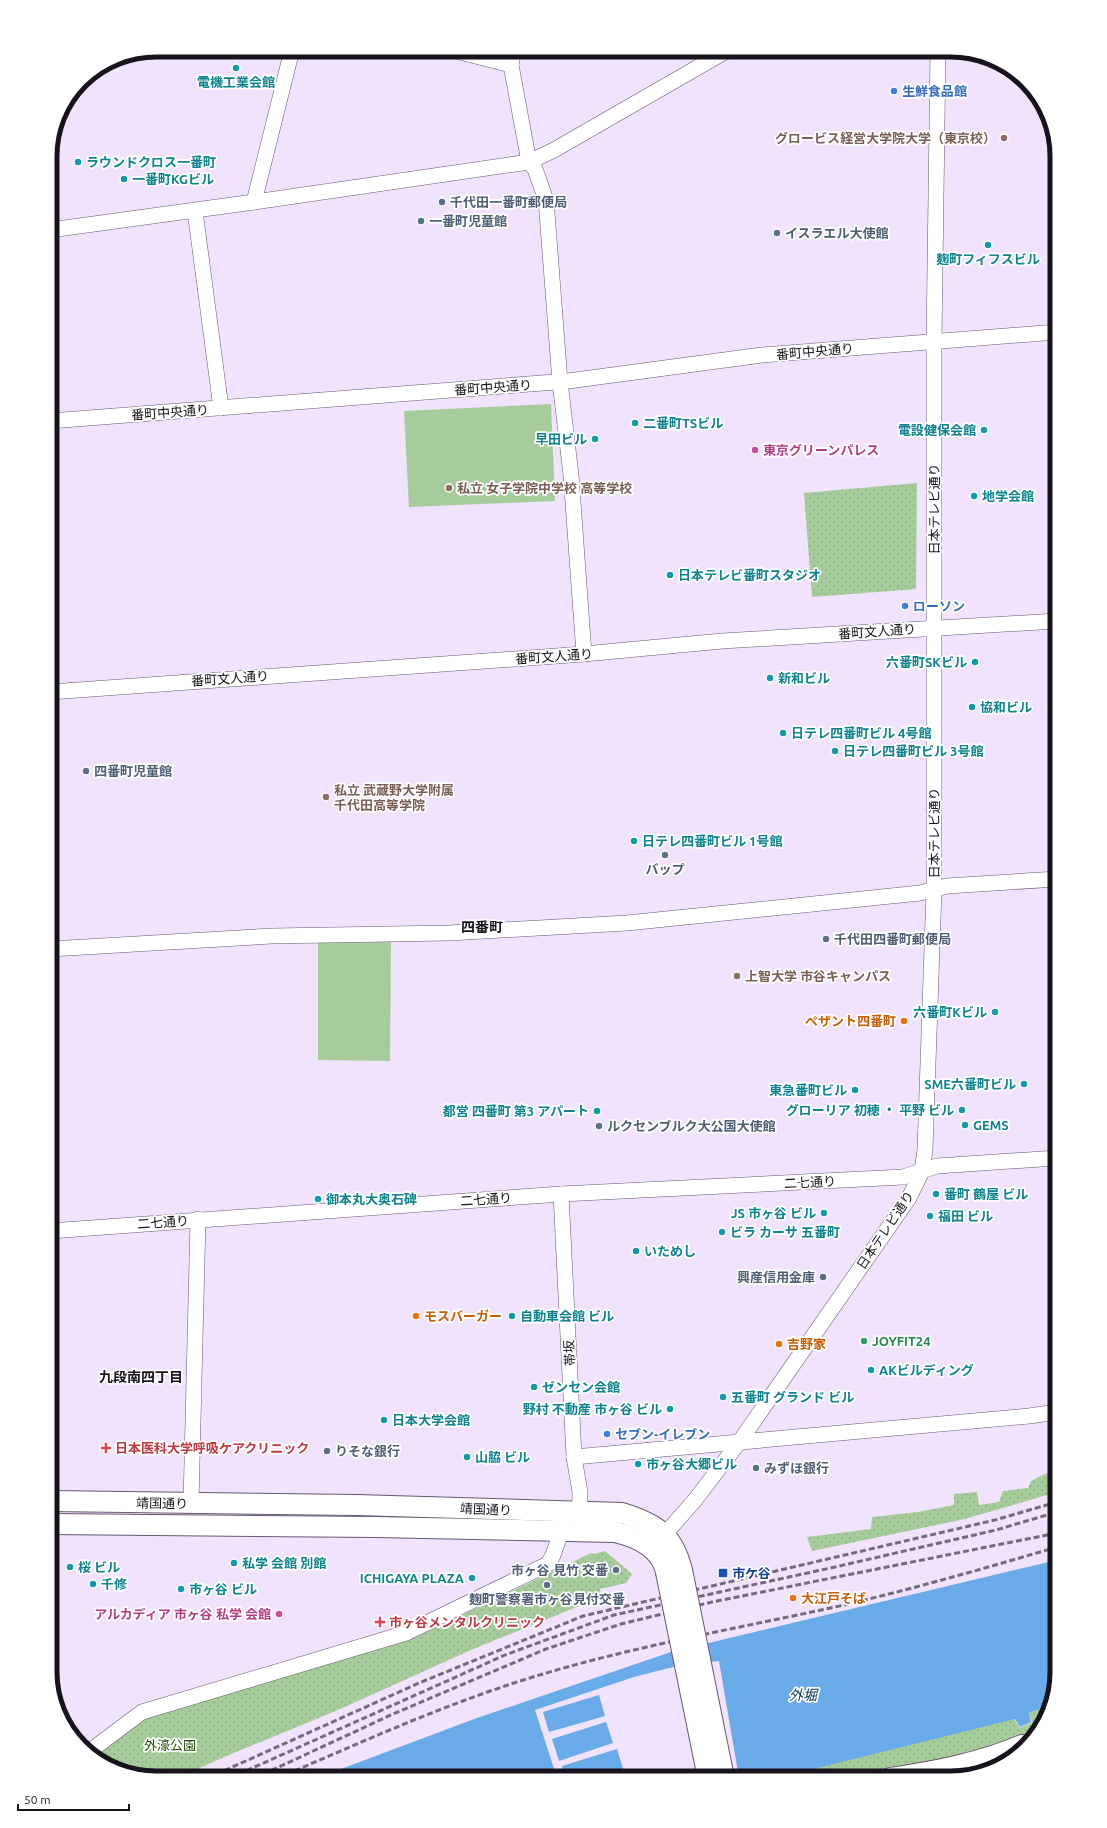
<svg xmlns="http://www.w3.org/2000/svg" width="1107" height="1828" viewBox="0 0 1107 1828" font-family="Ubuntu,'Noto Sans JP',sans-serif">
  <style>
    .grass { fill: url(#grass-dots) }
    .garden { fill: #a7cc9b }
    .water { fill: #69abe8 }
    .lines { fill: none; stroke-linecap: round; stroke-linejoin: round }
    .minor-casing { stroke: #665970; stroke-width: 16 }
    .major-casing { stroke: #665970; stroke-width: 22 }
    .minor { stroke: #fff; stroke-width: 15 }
    .major { stroke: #fff; stroke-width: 20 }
    .rail { stroke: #746b7c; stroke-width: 3; stroke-dasharray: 6 3; stroke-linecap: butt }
    .major-bridge-casing { stroke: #665970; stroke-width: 22; stroke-linecap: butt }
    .major-bridge { stroke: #fff; stroke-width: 20 }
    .culture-dot { fill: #0f9aa8; stroke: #fff; stroke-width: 1.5 }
    .shop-dot { fill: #3f7fe0; stroke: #fff; stroke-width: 1.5 }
    .education-dot { fill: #8d6e63; stroke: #fff; stroke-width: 1.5 }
    .service-dot { fill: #5c6f8a; stroke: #fff; stroke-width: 1.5 }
    .hotel-dot { fill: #d1479c; stroke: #fff; stroke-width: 1.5 }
    .food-dot { fill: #e8710a; stroke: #fff; stroke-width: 1.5 }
    .leisure-dot { fill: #2e9e5b; stroke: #fff; stroke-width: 1.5 }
    .health-dot { fill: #e0444e; stroke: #fff; stroke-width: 1.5 }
    .transit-dot { fill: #1a4fb4; stroke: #fff; stroke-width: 1.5 }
    .labels { text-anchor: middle; stroke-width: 3.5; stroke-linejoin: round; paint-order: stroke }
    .culture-label { font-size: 13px; font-weight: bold; fill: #0d838f; stroke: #fff; text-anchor: start }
    .shop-label { font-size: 13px; font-weight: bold; fill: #366cbe; stroke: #fff; text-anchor: start }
    .education-label { font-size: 13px; font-weight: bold; fill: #785e54; stroke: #fff; text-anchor: start }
    .service-label { font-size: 13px; font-weight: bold; fill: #4e5e75; stroke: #fff; text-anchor: start }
    .street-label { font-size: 13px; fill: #17121b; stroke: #fff }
    .hotel-label { font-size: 13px; font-weight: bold; fill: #b23c85; stroke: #fff; text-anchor: start }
    .food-label { font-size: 13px; font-weight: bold; fill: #c56008; stroke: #fff; text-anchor: start }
    .leisure-label { font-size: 13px; font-weight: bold; fill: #27864d; stroke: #fff; text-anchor: start }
    .health-label { font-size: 13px; font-weight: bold; fill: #be3a42; stroke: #fff; text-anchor: start }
    .transit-label { font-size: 13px; font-weight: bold; fill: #164399; stroke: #fff; text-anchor: start }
    .park-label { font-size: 13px; fill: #205108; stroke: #fff }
    .neighbourhood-label { font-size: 14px; font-weight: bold; fill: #17121b; stroke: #fff }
    .water-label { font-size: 14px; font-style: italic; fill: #00335a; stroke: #fff }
    .rim { fill: none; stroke: #17121b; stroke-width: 5 }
  </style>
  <defs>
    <pattern id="grass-dots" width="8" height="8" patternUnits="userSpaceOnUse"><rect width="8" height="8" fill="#a7cc9b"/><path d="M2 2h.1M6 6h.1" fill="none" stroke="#8fae85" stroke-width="1.8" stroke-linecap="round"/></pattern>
  </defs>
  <rect width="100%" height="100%" fill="#f1e2fd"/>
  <g class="grass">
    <polygon points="917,483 916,589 812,597 804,493"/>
    <polygon points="1057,1468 1057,1492 965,1519 812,1551 807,1537 871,1529 872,1517 918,1512 954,1505 954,1494 977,1492 979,1505 999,1502 1003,1491 1028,1488 1031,1481"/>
    <polygon points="605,1551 632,1574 626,1583 600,1589 601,1597 471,1650 338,1710 229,1755 177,1778 150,1778 97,1760 93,1755 126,1729 148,1717 410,1640 591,1553 594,1554"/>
    <polygon points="1047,1706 1040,1728 979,1751 865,1778 766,1778 1014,1719 1020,1728 1032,1722 1029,1713"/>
  </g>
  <g class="garden">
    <polygon points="551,404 555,501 409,507 404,411"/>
    <polygon points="391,942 390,1061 318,1060 318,943"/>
  </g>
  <g class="water">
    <polygon points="1057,1560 1057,1672 1047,1706 1029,1713 1031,1722 1020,1727 1015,1719 777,1778 739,1778 719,1661 677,1666 634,1677 535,1710 557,1778 317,1778 477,1718 671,1652"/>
    <polygon points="599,1695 605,1716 549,1732 543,1712"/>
    <polygon points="606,1722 613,1743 559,1761 552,1739"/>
    <polygon points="617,1749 624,1772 605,1778 565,1778 562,1766"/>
  </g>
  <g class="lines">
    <defs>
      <g id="minor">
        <polyline points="452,50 511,65"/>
        <polyline points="514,50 511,65 529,162 535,169 546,200 560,382 571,475 584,654"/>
        <polyline points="254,202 292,50"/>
        <polyline points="195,211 221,408"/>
        <polyline points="50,230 254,202 529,162 554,150 728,50"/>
        <polyline points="50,421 568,381 762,355 1057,332"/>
        <polyline points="50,692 584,654 722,641 1057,621"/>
        <polyline points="50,949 272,936 449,933 627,923 920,893 947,886 1057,879"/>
        <polyline points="50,1231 561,1194 903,1177 937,1166 1057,1158"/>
        <polyline points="574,1457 1029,1416 1057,1412"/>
        <polyline points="191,1503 198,1219"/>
        <polyline points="658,1542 695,1500 740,1441 909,1198 922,1171 925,1150 934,890 934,341 938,50"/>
        <polyline points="90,1751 142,1712 406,1633 548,1564 553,1555 560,1535 566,1532 579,1531 580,1492 574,1457 561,1194"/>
      </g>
      <g id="major">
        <path d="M 50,1501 L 357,1505 L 622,1513 C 655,1523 673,1534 682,1570"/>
        <path d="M 50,1524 L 376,1527 L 615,1532 C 637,1537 661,1548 666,1572"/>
        <path d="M 890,1778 C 935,1771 980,1763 1022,1745"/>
      </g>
    </defs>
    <use href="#minor" class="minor-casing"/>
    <use href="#major" class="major-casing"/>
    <use href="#minor" class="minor"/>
    <use href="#major" class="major"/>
    <g class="rail">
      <polyline points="208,1778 419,1683 583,1616 995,1520 1057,1502"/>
      <polyline points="230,1778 505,1655 614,1615 835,1567 996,1530 1057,1512"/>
      <polyline points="255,1778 393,1714 546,1649 621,1624 712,1602 1057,1533"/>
      <path d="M 278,1778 C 362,1742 445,1704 533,1677 C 634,1646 740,1628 844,1605 C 916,1588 986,1568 1057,1547"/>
    </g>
    <defs>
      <g id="major-bridge">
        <polyline points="682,1570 724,1778"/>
        <polyline points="666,1572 708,1778"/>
      </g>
    </defs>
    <use href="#major-bridge" class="major-bridge-casing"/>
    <use href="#major-bridge" class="major-bridge"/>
  </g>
  <g class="culture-dot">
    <circle cx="236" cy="68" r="4"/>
    <circle cx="78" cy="162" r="4"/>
    <circle cx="124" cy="179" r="4"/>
    <circle cx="988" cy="245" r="4"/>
    <circle cx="635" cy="423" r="4"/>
    <circle cx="984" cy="430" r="4"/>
    <circle cx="595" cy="439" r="4"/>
    <circle cx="974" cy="496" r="4"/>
    <circle cx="670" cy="575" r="4"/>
    <circle cx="975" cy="662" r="4"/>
    <circle cx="770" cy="678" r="4"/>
    <circle cx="972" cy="707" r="4"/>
    <circle cx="783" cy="733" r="4"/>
    <circle cx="835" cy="751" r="4"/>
    <circle cx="634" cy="841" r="4"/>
    <circle cx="995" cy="1012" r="4"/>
    <circle cx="1024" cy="1084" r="4"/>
    <circle cx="855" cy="1090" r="4"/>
    <circle cx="962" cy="1110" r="4"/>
    <circle cx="597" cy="1111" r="4"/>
    <circle cx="965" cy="1125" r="4"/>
    <circle cx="936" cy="1194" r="4"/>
    <circle cx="318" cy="1199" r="4"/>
    <circle cx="824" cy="1213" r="4"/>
    <circle cx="930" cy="1216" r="4"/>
    <circle cx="722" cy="1232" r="4"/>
    <circle cx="636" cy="1251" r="4"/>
    <circle cx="512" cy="1316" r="4"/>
    <circle cx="871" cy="1370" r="4"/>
    <circle cx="534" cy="1387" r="4"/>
    <circle cx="723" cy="1397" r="4"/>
    <circle cx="670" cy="1409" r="4"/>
    <circle cx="384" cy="1420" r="4"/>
    <circle cx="467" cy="1457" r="4"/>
    <circle cx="638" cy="1464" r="4"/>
    <circle cx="234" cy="1563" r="4"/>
    <circle cx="70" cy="1567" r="4"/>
    <circle cx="472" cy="1578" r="4"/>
    <circle cx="93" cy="1584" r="4"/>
    <circle cx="181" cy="1589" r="4"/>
  </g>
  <g class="shop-dot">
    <circle cx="894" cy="91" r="4"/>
    <circle cx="905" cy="606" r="4"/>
    <circle cx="607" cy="1434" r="4"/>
  </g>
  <g class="education-dot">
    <circle cx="1004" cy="138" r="4"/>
    <circle cx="449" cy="488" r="4"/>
    <circle cx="326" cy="797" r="4"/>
    <circle cx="737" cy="976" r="4"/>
  </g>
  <g class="service-dot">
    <circle cx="442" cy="202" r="4"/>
    <circle cx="421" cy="221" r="4"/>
    <circle cx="777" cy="233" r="4"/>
    <circle cx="86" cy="771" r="4"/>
    <circle cx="665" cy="855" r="4"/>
    <circle cx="826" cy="939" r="4"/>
    <circle cx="599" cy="1126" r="4"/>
    <circle cx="823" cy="1277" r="4"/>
    <circle cx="327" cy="1451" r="4"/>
    <circle cx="756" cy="1468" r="4"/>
    <circle cx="616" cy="1570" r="4"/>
    <circle cx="547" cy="1585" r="4"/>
  </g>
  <g class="hotel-dot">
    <circle cx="755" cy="450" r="4"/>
    <circle cx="279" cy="1614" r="4"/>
  </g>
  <g class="food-dot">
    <circle cx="904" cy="1021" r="4"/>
    <circle cx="416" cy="1316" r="4"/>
    <circle cx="779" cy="1344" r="4"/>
    <circle cx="793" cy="1598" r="4"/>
  </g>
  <circle class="leisure-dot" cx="864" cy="1341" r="4"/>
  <g class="health-dot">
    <path d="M104 1442h4v4h4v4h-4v4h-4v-4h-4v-4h4z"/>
    <path d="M378 1616h4v4h4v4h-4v4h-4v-4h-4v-4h4z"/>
  </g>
  <rect class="transit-dot" x="718" y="1568" width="10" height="10" rx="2"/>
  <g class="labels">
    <g class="culture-label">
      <text x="236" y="87" text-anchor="middle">電機工業会館</text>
      <text x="86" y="167">ラウンドクロス一番町</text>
      <text x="132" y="184">一番町KGビル</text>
      <text x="988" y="264" text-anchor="middle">麹町フィフスビル</text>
      <text x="643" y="428">二番町TSビル</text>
      <text x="976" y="435" text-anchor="end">電設健保会館</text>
      <text x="587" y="444" text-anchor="end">早田ビル</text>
      <text x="982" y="501">地学会館</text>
      <text x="678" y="580">日本テレビ番町スタジオ</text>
      <text x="967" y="667" text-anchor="end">六番町SKビル</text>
      <text x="778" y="683">新和ビル</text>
      <text x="980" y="712">協和ビル</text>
      <text x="791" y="738">日テレ四番町ビル 4号館</text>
      <text x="843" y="756">日テレ四番町ビル 3号館</text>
      <text x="642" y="846">日テレ四番町ビル 1号館</text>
      <text x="987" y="1017" text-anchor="end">六番町Kビル</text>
      <text x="1016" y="1089" text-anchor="end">SME六番町ビル</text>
      <text x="847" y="1095" text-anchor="end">東急番町ビル</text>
      <text x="954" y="1115" text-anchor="end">グローリア 初穂 ・ 平野 ビル</text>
      <text x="589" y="1116" text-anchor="end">都営 四番町 第3 アパート</text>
      <text x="973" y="1130">GEMS</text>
      <text x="944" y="1199">番町 鶴屋 ビル</text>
      <text x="326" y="1204">御本丸大奥石碑</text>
      <text x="816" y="1218" text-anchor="end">JS 市ヶ谷 ビル</text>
      <text x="938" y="1221">福田 ビル</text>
      <text x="730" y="1237">ビラ カーサ 五番町</text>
      <text x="644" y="1256">いためし</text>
      <text x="520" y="1321">自動車会館 ビル</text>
      <text x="879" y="1375">AKビルディング</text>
      <text x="542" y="1392">ゼンセン会館</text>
      <text x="731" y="1402">五番町 グランド ビル</text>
      <text x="662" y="1414" text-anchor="end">野村 不動産 市ヶ谷 ビル</text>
      <text x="392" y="1425">日本大学会館</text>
      <text x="475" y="1462">山脇 ビル</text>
      <text x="646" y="1469">市ヶ谷大郷ビル</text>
      <text x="242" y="1568">私学 会館 別館</text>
      <text x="78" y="1572">桜 ビル</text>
      <text x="464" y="1583" text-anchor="end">ICHIGAYA PLAZA</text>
      <text x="101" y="1589">千修</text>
      <text x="189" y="1594">市ヶ谷 ビル</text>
    </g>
    <g class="shop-label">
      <text x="902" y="96">生鮮食品館</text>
      <text x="913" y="611">ローソン</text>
      <text x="615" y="1439">セブン-イレブン</text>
    </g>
    <g class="education-label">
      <text x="996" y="143" text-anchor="end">グロービス経営大学院大学（東京校）</text>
      <text x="457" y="493">私立 女子学院中学校 高等学校</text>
      <text x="334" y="795">私立 武蔵野大学附属<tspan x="334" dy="15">千代田高等学院</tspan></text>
      <text x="745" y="981">上智大学 市谷キャンパス</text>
    </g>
    <g class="service-label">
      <text x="450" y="207">千代田一番町郵便局</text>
      <text x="429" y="226">一番町児童館</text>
      <text x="785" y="238">イスラエル大使館</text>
      <text x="94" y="776">四番町児童館</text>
      <text x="665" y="874" text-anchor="middle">バップ</text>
      <text x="834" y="944">千代田四番町郵便局</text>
      <text x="607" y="1131">ルクセンブルク大公国大使館</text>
      <text x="815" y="1282" text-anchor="end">興産信用金庫</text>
      <text x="335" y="1456">りそな銀行</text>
      <text x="764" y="1473">みずほ銀行</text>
      <text x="608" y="1575" text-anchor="end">市ヶ谷 見竹 交番</text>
      <text x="547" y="1604" text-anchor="middle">麹町警察署市ヶ谷見付交番</text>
    </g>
    <g class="street-label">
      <text transform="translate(815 351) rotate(-5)" y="5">番町中央通り</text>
      <text transform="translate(493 387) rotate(-4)" y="5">番町中央通り</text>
      <text transform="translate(170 412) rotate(-4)" y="5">番町中央通り</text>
      <text transform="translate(934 509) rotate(-90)" y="5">日本テレビ通り</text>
      <text transform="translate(877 631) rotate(-4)" y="5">番町文人通り</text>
      <text transform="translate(554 656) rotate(-4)" y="5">番町文人通り</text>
      <text transform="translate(230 678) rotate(-4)" y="5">番町文人通り</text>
      <text transform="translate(934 833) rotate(-90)" y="5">日本テレビ通り</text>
      <text transform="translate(810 1182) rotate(-3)" y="5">二七通り</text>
      <text transform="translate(486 1199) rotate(-4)" y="5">二七通り</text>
      <text transform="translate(163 1222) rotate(-4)" y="5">二七通り</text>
      <text transform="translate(885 1230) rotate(-56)" y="5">日本テレビ通り</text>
      <text transform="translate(569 1353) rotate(-93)" y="5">帯坂</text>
      <text transform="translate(162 1503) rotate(1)" y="5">靖国通り</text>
      <text transform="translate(486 1509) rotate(2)" y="5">靖国通り</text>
    </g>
    <g class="hotel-label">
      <text x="763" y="455">東京グリーンパレス</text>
      <text x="271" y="1619" text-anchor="end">アルカディア 市ヶ谷 私学 会館</text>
    </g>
    <g class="food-label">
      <text x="896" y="1026" text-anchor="end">ペザント四番町</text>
      <text x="424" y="1321">モスバーガー</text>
      <text x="787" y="1349">吉野家</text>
      <text x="801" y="1603">大江戸そば</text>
    </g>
    <g class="leisure-label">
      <text x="872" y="1346">JOYFIT24</text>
    </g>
    <g class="health-label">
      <text x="115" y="1453">日本医科大学呼吸ケアクリニック</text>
      <text x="389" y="1627">市ヶ谷メンタルクリニック</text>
    </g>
    <g class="transit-label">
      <text x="732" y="1578">市ケ谷</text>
    </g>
    <g class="park-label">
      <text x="170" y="1750">外濠公園</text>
    </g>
    <g class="neighbourhood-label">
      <text x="482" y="932">四番町</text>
      <text x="141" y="1382">九段南四丁目</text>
    </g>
    <g class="water-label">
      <text x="803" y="1700">外堀</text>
    </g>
  </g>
  <path d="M0 0H1107V1828H0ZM156 57H951A99 99 0 0 1 1050 156V1672A99 99 0 0 1 951 1771H156A99 99 0 0 1 57 1672V156A99 99 0 0 1 156 57Z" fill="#fff" fill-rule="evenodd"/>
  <path class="rim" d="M156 57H951A99 99 0 0 1 1050 156V1672A99 99 0 0 1 951 1771H156A99 99 0 0 1 57 1672V156A99 99 0 0 1 156 57Z"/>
  <path d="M18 1804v6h111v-6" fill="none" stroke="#17121b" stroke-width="2"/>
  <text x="24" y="1804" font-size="12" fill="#17121b" stroke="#ffffff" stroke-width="3" paint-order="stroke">50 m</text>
</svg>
